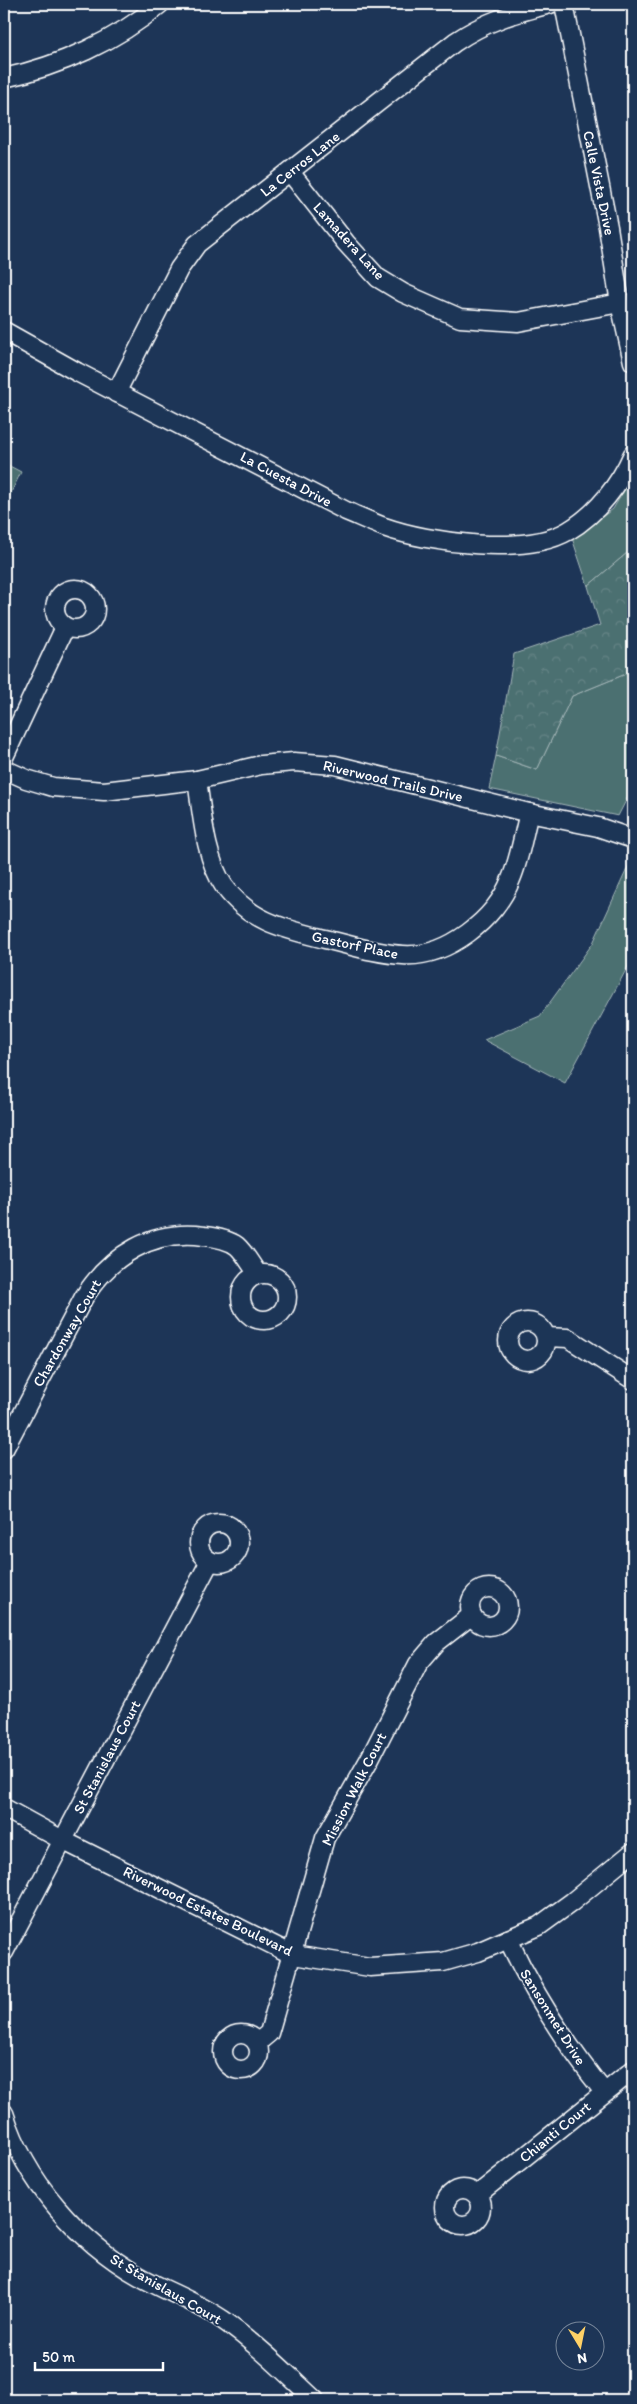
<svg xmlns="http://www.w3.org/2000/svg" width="637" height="2404" viewBox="0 0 637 2404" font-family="Itim,sans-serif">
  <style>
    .grass { fill: #4b6f71; stroke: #a5b7b8 }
    .forest { fill: url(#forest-crowns); stroke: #a5b7b8 }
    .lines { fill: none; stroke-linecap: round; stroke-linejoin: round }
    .minor-casing { stroke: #fff; stroke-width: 21 }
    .minor { stroke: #1d3557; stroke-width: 18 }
    .labels { text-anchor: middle; stroke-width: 4; stroke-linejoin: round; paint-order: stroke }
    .street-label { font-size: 15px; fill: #fff; stroke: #1d3557 }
  </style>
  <defs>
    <pattern id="forest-crowns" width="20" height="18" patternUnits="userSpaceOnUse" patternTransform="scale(1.25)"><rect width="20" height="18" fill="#4b6f71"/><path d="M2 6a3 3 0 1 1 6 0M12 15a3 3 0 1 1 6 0" fill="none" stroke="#668586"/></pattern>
  </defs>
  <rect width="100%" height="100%" fill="#1d3557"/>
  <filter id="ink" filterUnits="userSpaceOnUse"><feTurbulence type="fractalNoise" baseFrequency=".02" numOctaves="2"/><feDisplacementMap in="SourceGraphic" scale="10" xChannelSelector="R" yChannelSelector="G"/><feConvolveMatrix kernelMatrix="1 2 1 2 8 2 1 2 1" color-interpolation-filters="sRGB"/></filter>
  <g filter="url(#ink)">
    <g class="grass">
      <polygon points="4,463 21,472 4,507"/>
      <polygon points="633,475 633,548 588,586 572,538 613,509"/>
      <polygon points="633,671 633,787 618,816 489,789 496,756 537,770 572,696"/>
      <polygon points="633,856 633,957 565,1083 484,1040 540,1016 593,943"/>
    </g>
    <polygon class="forest" points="633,548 633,671 572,696 537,770 496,756 514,654 600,625 588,586"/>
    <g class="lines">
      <defs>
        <g id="minor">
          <polyline points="564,4 608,227 620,303 633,362"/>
          <path d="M 4,78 C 60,66 116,41 160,4"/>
          <polyline points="290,172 346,243 378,278 403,293 460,318 518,322 620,303"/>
          <path d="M 4,331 L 77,372 L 346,511 C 358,516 371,522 384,527 C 429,543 525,556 568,531 C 597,514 620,484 633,454"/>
          <path d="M 116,393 L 179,269 L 197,244 L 455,42 C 486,21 514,13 550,4"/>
          <circle cx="75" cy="609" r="20"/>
          <polyline points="4,757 65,627"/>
          <polyline points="4,769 26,779 53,787 104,791 197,780 261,765 294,762 335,765 529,813 598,827 633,839"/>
          <path d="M 197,780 C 202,812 205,859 224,886 C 250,922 285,929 325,939 C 350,945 377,954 403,955 C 447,958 496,919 511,879 C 520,858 523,835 529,813"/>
          <circle cx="264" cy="1297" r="23"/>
          <circle cx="527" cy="1341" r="19"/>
          <polyline points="546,1337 568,1338 633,1380"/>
          <path d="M 4,1449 L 84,1297 C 111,1255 153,1229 204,1236 C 213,1237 229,1240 237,1246 C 245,1253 251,1265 258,1274"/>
          <circle cx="219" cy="1543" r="20"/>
          <circle cx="489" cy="1607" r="19"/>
          <polyline points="4,1808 64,1841 293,1955 370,1967 443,1962 478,1952 508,1939 539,1926 572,1902 633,1852"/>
          <path d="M 508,1939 C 534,1994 566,2045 604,2092"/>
          <polyline points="4,1952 210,1561"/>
          <circle cx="241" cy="2052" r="18"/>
          <polyline points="257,2043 269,2033 325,1838 369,1760 418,1664 436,1643 472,1615"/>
          <path d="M 4,2113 C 25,2181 78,2241 139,2276 C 167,2292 197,2302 223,2320 C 256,2343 286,2373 315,2400"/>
          <circle cx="463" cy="2207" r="18"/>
          <polyline points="477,2195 633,2070"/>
        </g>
      </defs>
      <use href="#minor" class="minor-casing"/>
      <use href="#minor" class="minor"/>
    </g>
  </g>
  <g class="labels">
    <g class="street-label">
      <text transform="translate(300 164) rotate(-38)" y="5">La Cerros Lane</text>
      <text transform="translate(599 183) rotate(78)" y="5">Calle Vista Drive</text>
      <text transform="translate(349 241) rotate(48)" y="5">Lamadera Lane</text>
      <text transform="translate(286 479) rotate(28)" y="5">La Cuesta Drive</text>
      <text transform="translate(393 781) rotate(13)" y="5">Riverwood Trails Drive</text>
      <text transform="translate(355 945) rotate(12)" y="5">Gastorf Place</text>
      <text transform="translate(67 1333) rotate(-60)" y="5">Chardonway Court</text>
      <text transform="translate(107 1757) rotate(-62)" y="5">St Stanislaus Court</text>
      <text transform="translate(354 1789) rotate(-63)" y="5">Mission Walk Court</text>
      <text transform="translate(208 1911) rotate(26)" y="5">Riverwood Estates Boulevard</text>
      <text transform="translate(553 2017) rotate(58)" y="5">Sansonmet Drive</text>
      <text transform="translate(555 2132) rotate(-39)" y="5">Chianti Court</text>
      <text transform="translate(166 2289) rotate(30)" y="5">St Stanislaus Court</text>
    </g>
  </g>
  <rect width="637" height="2404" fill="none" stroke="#1d3557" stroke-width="20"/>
  <rect x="10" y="10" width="617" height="2384" fill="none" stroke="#fff" stroke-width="2" filter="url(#ink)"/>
  <g transform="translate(580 2346) rotate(170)"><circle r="24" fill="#1d3557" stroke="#77869a"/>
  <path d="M0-4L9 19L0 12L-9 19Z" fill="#ffd166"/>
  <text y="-8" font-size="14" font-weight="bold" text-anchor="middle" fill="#ffffff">N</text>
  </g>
  <path d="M35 2362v8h128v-8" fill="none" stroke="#ffffff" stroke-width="2.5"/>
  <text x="42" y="2362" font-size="15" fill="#ffffff" stroke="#1d3557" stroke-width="4" paint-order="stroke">50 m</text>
</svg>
